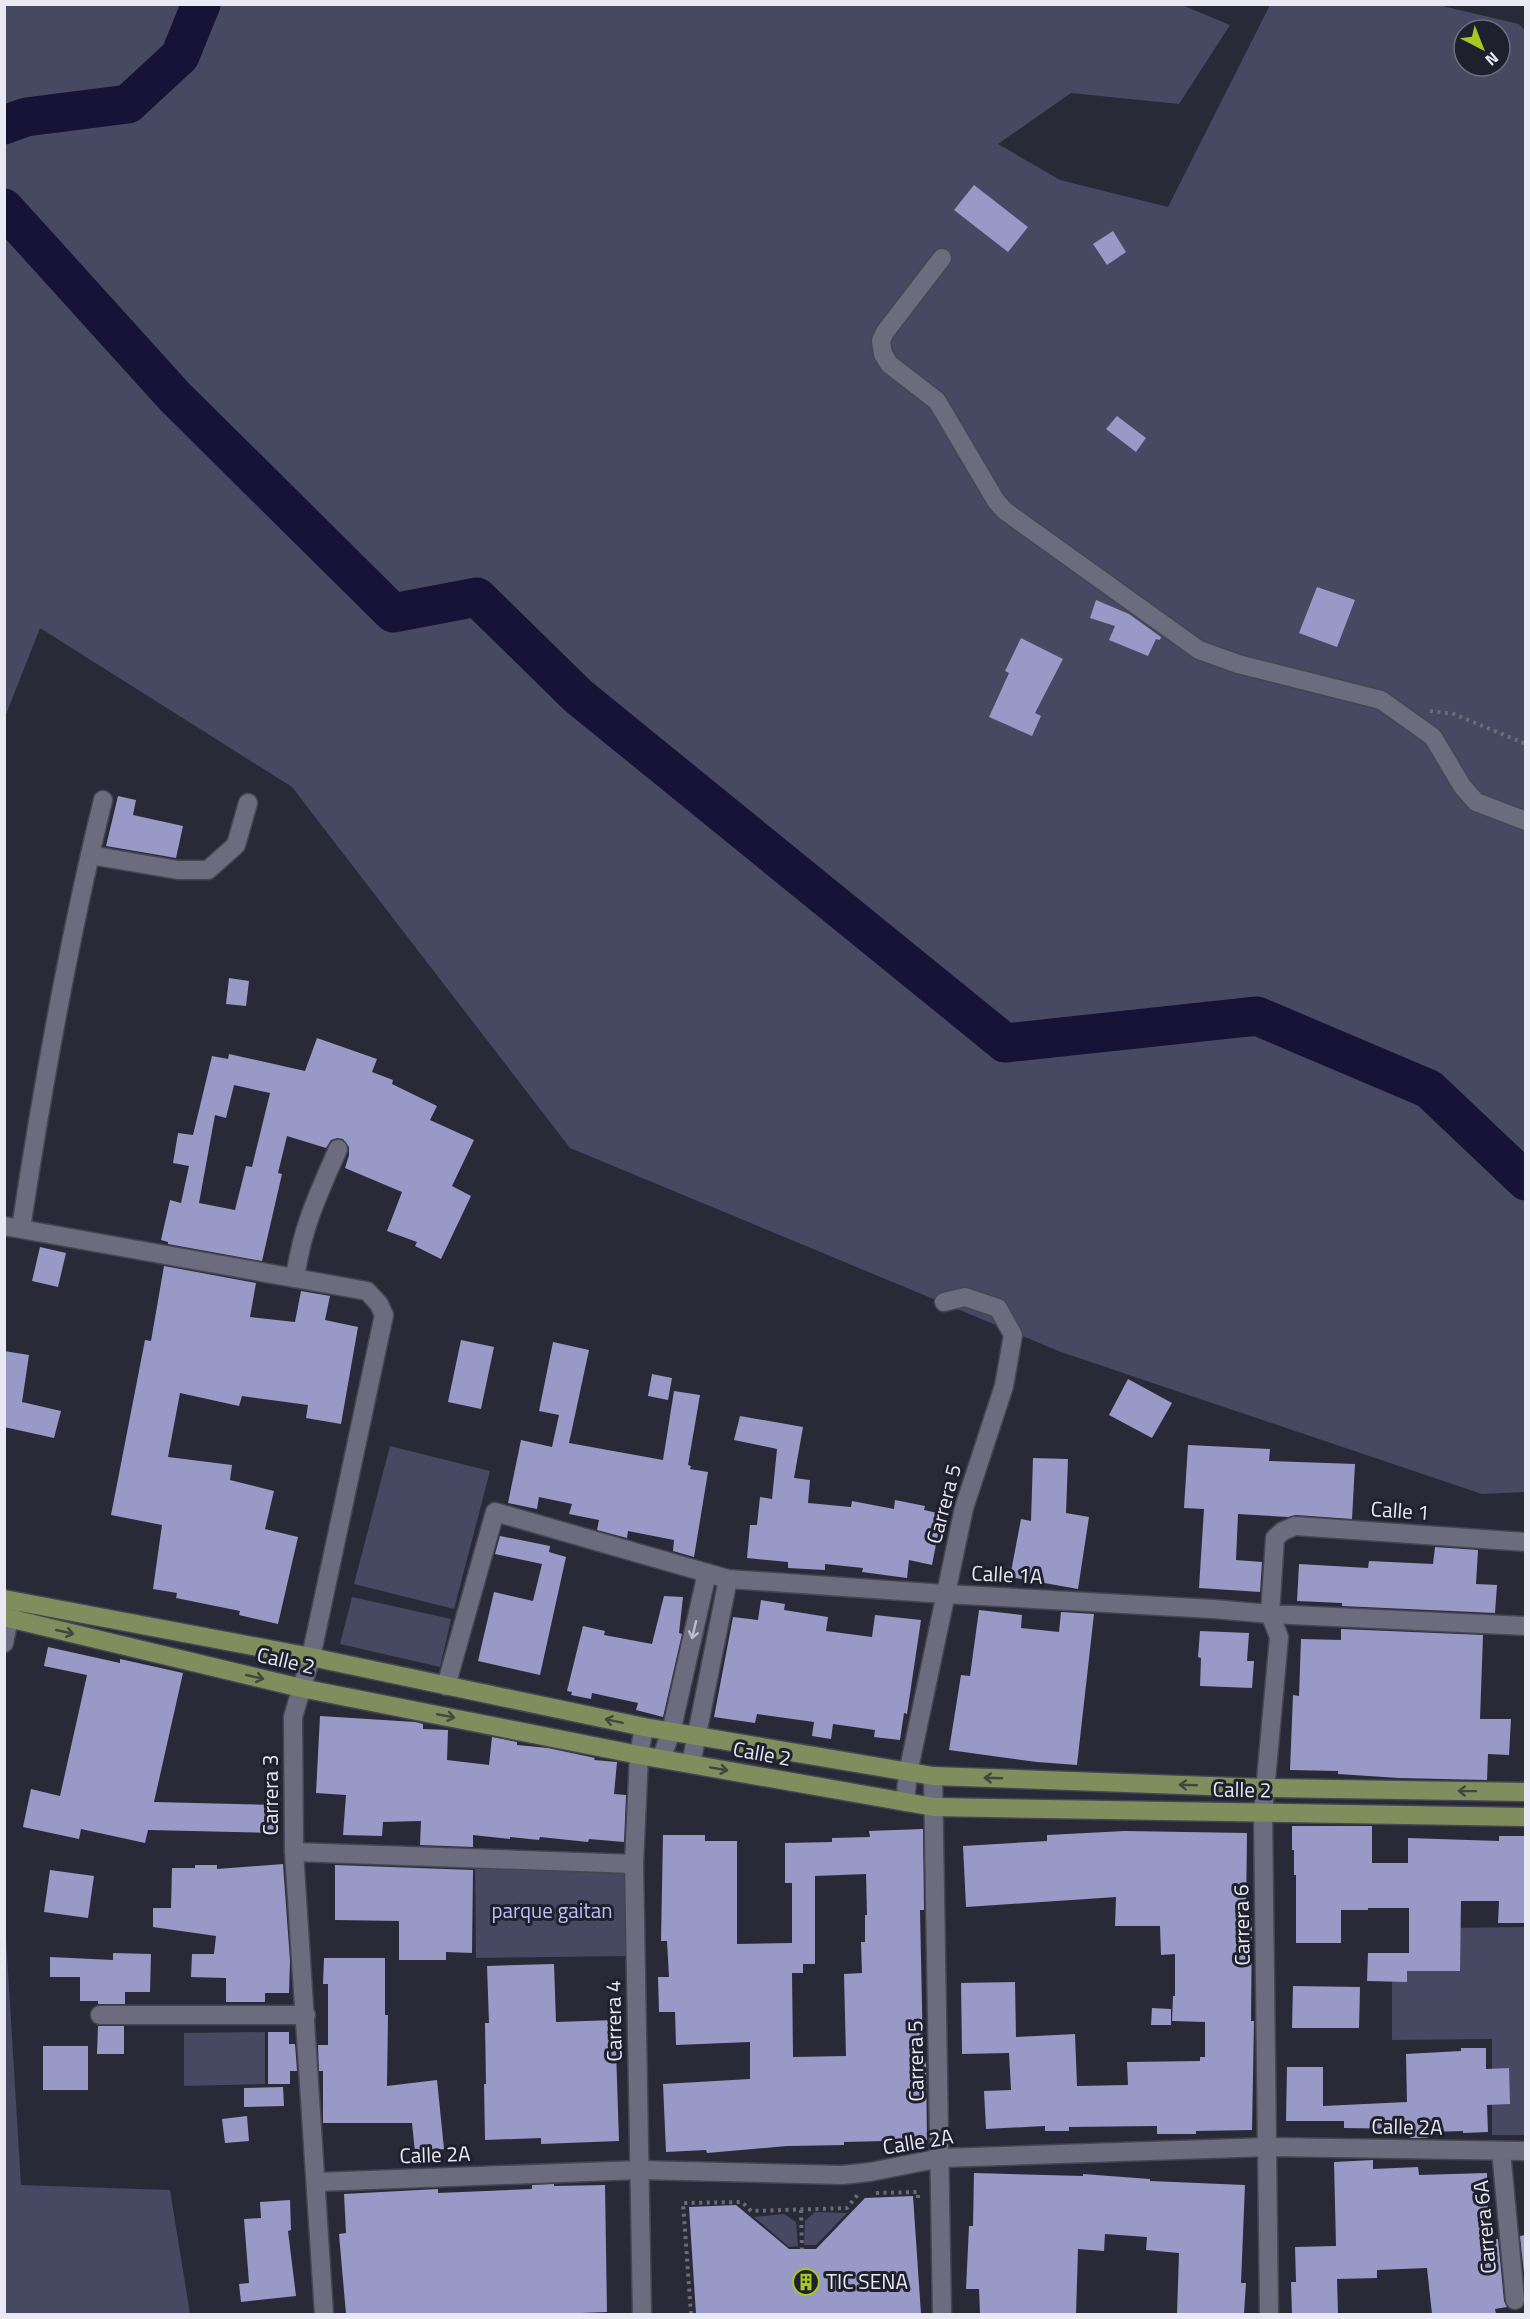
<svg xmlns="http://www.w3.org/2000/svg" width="1530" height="2319" viewBox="0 0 1530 2319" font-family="'Titillium Web',sans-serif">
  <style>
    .green { fill: #474862; fill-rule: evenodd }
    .water { fill: #161337 }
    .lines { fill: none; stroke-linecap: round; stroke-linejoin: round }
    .river { stroke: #161337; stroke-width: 39 }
    .building { fill: #9899c7; fill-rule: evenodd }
    .minor-casing { stroke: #454652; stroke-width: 21 }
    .major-casing { stroke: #454652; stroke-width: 21 }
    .path { stroke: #6b6c79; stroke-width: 4; stroke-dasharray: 3 4.5; stroke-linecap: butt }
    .minor { stroke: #6b6c7d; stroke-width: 18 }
    .major { stroke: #808e5e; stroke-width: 18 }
    .oneway { stroke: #bcbdca }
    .oneway2 { stroke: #41463f }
    .labels { text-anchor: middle; stroke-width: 6; stroke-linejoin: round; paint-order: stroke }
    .street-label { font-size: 21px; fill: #e8e9f3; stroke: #1f202e }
    .park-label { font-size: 21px; fill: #bcbef5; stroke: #1f202e }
    .poi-label { font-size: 21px; fill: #e8e9f3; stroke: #1f202e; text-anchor: start }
  </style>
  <rect width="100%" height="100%" fill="#292a38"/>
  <g class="green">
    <path d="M 5,5 L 1182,5 L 1230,25 L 1179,104 L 1071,93 L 998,144 L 1060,180 L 1168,207 L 1270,5 L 1438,5 L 1519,24 L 1526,32 L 1525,1492 L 1482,1494 L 1061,1352 L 570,1148 L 292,787 L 40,628 L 5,717 ZM 1464,30 L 1500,30 L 1500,66 L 1464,66 Z"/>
    <polygon points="390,1446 490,1471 454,1609 354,1584"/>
    <polygon points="352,1597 451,1619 440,1667 340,1644"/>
    <polygon points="628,1865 628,1956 476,1958 475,1866"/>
    <polygon points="4,1906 21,2185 170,2190 190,2314 5,2314"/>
    <polygon points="1525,1927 1525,2135 1492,2135 1492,2039 1392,2040 1392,1970 1449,1928"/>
    <polygon points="265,2032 265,2084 184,2086 184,2033"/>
    <polygon points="815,2212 847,2213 816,2245 804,2245 805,2221"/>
    <polygon points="784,2214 796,2222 798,2246 789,2247 754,2217"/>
  </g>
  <polygon class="water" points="4,196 79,280 73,284 5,217"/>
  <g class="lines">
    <g class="river">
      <polyline points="4,125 26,117 128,104 180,56 201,4"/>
      <polyline points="4,208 175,397 393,613 477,597 578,696 1005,1043 1257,1016 1429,1089 1526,1181"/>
    </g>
  </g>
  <g class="building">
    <polygon points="974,185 1028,227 1008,252 954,210"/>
    <polygon points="1113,231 1126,252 1107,265 1093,244"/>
    <polygon points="1117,416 1146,438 1136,452 1106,429"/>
    <polygon points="1317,587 1355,600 1337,647 1299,633"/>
    <polygon points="1096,600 1129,614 1161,637 1160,640 1156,639 1148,656 1109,640 1115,626 1090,618"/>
    <polygon points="1021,638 1063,659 1035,713 1041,716 1032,736 989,717 1009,673 1005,671"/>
    <polygon points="118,796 136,800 133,815 183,826 176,858 106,846"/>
    <polygon points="229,978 249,981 246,1006 226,1004"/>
    <path d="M 317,1038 L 377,1059 L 372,1072 L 393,1080 L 392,1084 L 437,1106 L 430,1120 L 474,1140 L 452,1186 L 471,1196 L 441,1259 L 415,1246 L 417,1242 L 387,1231 L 402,1192 L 345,1168 L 349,1155 L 349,1147 L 343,1139 L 337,1138 L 331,1140 L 326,1148 L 287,1136 L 278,1173 L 282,1174 L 262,1261 L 168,1244 L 168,1242 L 161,1240 L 170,1200 L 181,1203 L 189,1166 L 173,1163 L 178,1133 L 193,1135 L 212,1056 L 228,1059 L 229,1054 L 305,1071 ZM 234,1085 L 270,1093 L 252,1167 L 246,1166 L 235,1210 L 199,1203 L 215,1115 L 226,1118 Z"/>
    <polygon points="40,1247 66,1253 58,1287 32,1281"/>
    <polygon points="164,1266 256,1283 250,1317 295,1322 301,1291 330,1296 325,1320 358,1327 341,1424 306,1418 308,1405 242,1396 239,1406 180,1393 168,1457 232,1465 230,1480 274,1491 265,1529 298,1537 278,1624 239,1615 240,1611 176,1598 177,1593 153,1589 162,1525 111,1515 145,1340 151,1341"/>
    <polygon points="461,1340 494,1347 481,1409 448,1402"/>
    <polygon points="553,1342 589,1350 569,1443 663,1460 674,1391 700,1395 688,1465 691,1466 690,1469 708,1472 694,1557 673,1551 674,1540 628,1531 627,1538 597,1530 599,1520 569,1514 572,1504 539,1497 537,1509 508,1503 521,1440 552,1447 559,1415 539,1411"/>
    <polygon points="4,1351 29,1355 22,1402 61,1411 54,1438 4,1427"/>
    <polygon points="652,1374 672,1378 668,1400 648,1396"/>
    <polygon points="1128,1379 1172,1403 1152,1438 1109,1415"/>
    <polygon points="740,1416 803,1427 794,1478 810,1480 808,1503 851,1507 852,1501 894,1509 895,1500 925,1506 924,1510 942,1514 932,1565 909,1560 907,1578 862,1572 863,1568 825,1564 825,1570 788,1568 788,1562 747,1558 750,1525 757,1525 760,1497 772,1499 777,1449 734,1440"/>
    <polygon points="1188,1445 1270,1449 1269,1461 1355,1464 1352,1519 1296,1515 1288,1517 1238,1514 1236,1560 1262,1562 1260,1592 1199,1588 1204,1509 1184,1508"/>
    <polygon points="1033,1458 1068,1459 1066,1513 1089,1517 1078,1589 1010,1577 1021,1519 1031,1521"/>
    <polygon points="500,1536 550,1546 549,1552 566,1557 540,1675 478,1661 494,1592 533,1601 542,1564 495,1554"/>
    <polygon points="1435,1547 1478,1550 1476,1584 1497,1585 1495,1613 1342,1606 1342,1603 1297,1601 1299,1564 1368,1568 1369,1561 1433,1564"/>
    <polygon points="664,1596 683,1597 679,1633 682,1634 663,1717 636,1710 638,1703 592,1693 591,1699 571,1695 572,1692 567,1691 583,1626 605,1631 604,1635 652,1644"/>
    <polygon points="761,1600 785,1604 784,1610 828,1617 826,1631 872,1637 875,1615 921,1620 907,1714 904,1713 900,1740 874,1737 875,1730 833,1724 831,1739 812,1736 814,1722 757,1714 755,1723 714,1717 733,1617 758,1620"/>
    <polygon points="979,1610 1022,1615 1021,1628 1059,1632 1061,1612 1094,1614 1077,1765 1037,1762 949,1750 961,1675 970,1676"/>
    <polygon points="1341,1629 1483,1635 1480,1719 1511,1719 1509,1755 1488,1754 1487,1780 1399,1778 1338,1774 1338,1771 1290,1770 1293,1695 1299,1696 1301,1639 1341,1640"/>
    <polygon points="1200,1631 1249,1633 1247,1661 1254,1661 1252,1688 1200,1686 1201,1658 1198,1657"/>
    <polygon points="48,1647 120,1663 120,1659 183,1673 154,1802 277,1805 276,1833 148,1830 145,1843 81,1829 79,1839 23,1827 31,1789 60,1796 87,1675 44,1666"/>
    <polygon points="320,1716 415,1722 423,1724 423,1729 448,1730 447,1760 489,1765 492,1737 517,1742 517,1745 548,1748 595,1758 594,1760 617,1762 614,1794 626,1795 624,1842 589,1839 588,1842 540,1837 539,1840 510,1837 510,1839 473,1835 473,1847 420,1845 421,1821 383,1822 382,1836 343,1835 346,1795 316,1793"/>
    <polygon points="1292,1826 1372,1826 1372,1863 1408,1863 1408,1838 1499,1841 1499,1836 1526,1836 1526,1923 1498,1923 1499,1901 1461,1901 1460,1971 1407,1971 1407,1982 1367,1981 1368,1953 1409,1953 1409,1908 1368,1908 1368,1910 1341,1910 1341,1943 1296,1943 1296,1875 1294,1875 1294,1850 1292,1850"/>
    <path d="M 923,1829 L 924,1910 L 920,1910 L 923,2056 L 926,2056 L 927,2140 L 844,2142 L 844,2145 L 787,2146 L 707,2153 L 706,2150 L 666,2152 L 663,2084 L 750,2079 L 750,2042 L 676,2045 L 675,2012 L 659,2012 L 658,1977 L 669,1977 L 667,1941 L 661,1941 L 663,1835 L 705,1835 L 705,1841 L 737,1841 L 737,1944 L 792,1943 L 792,1883 L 785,1883 L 785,1843 L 832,1842 L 832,1838 L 870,1837 L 869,1831 ZM 866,1874 L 867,1915 L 865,1915 L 865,1942 L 861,1942 L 862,1973 L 844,1974 L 846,2056 L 793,2057 L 792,1973 L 803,1973 L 803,1964 L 815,1964 L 815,1876 Z"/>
    <polygon points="1125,1831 1247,1833 1246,1917 1252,1917 1251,2021 1254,2021 1252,2130 1196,2131 1196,2134 1157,2134 1157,2126 1069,2127 1069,2131 1045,2131 1045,2126 986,2129 984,2091 1011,2090 1009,2053 962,2054 961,1983 1015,1982 1016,2037 1075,2034 1077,2086 1128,2085 1127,2062 1200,2061 1200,2057 1205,2057 1205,2022 1172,2021 1173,1996 1175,1996 1175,1954 1161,1955 1160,1926 1115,1926 1116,1897 966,1907 963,1846 1047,1841 1047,1835"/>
    <polygon points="283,1864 290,1961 289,1993 265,1993 265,2002 226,2002 226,1978 191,1977 192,1954 214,1954 216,1936 153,1927 153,1908 171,1908 172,1868 195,1868 195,1865 217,1865 217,1869"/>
    <polygon points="335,1865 473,1870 472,1953 446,1952 446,1960 399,1960 399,1921 335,1920"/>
    <polygon points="50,1870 94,1876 88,1918 44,1912"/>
    <polygon points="113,1953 151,1954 150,1992 125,1992 125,2004 98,2004 98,2001 80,2001 80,1977 50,1977 50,1957 113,1960"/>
    <polygon points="324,1958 385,1958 385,2015 388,2015 387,2086 437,2080 444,2149 415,2152 412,2123 323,2123 323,2071 319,2071 318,2045 328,2045 328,1984 323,1984"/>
    <polygon points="554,1964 556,2022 615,2020 619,2141 541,2144 541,2138 485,2140 484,2084 486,2084 485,2023 489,2023 487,1966"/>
    <polygon points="1293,1986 1360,1987 1359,2028 1292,2028"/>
    <polygon points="1152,2008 1171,2009 1171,2025 1151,2025"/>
    <polygon points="98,2026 124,2026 124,2054 97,2054"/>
    <polygon points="268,2032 289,2032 289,2044 295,2044 297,2071 290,2071 290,2084 268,2084"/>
    <rect x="43" y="2046" width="45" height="44"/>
    <polygon points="1461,2048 1486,2048 1486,2069 1509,2068 1510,2104 1487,2105 1488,2132 1463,2133 1463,2131 1428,2132 1428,2138 1410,2138 1410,2129 1344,2128 1344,2121 1286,2121 1287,2067 1323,2067 1323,2106 1407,2102 1406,2054 1461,2051"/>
    <polygon points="283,2087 284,2106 244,2107 244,2088"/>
    <polygon points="247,2116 249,2141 225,2143 222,2119"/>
    <polygon points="1373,2160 1373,2169 1418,2167 1419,2175 1487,2173 1489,2240 1498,2239 1504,2301 1507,2307 1495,2309 1496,2314 1432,2314 1427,2268 1377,2270 1377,2278 1337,2279 1338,2314 1292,2314 1291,2282 1296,2282 1295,2247 1336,2246 1334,2162"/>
    <polygon points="974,2173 1083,2176 1083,2174 1150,2179 1150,2181 1245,2185 1241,2283 1246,2283 1244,2314 1177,2314 1179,2253 1146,2250 1147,2237 1105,2234 1104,2251 1078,2249 1076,2314 980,2314 979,2289 966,2289 969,2226 973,2226"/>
    <polygon points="554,2184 554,2186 605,2185 607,2312 555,2314 346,2314 339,2234 346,2233 344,2194 438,2189 438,2193 532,2189 532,2185"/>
    <polygon points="913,2196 921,2314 696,2314 689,2207 736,2205 789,2249 816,2249 865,2198"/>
    <polygon points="290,2200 291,2230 288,2231 296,2296 241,2302 239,2284 249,2283 244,2219 261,2218 260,2202"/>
    <polygon points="1526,2235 1526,2291 1520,2236"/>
  </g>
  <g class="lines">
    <defs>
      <g id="minor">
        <polyline points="942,258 885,332 881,341 883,354 889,364 937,401 996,501 1005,511 1199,650 1238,664 1381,700 1433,737 1462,786 1476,802 1526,821"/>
        <polyline points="90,855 178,870 208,870 236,845 248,803"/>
        <polyline points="4,1226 367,1291 379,1304 384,1315 311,1657 293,1717 294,1852 324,2314"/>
        <path d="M 21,1228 C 43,1084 68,942 103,800"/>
        <path d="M 295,1278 C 302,1228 318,1194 338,1149"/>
        <polyline points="4,1643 12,1604"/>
        <polyline points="446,1686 495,1512 728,1579 945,1594 1213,1609 1270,1614 1526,1626"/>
        <polyline points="661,1759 671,1732 707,1573"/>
        <polyline points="691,1764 728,1579"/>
        <polyline points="933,1776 942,2314"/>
        <polyline points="905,1802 908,1773 964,1508 1004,1386 1013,1335 998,1308 965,1297 944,1302"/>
        <polyline points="294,1852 634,1864"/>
        <polyline points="100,2015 306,2015"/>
        <polyline points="1501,2151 1515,2300"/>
        <polyline points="317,2182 639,2170 842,2175 870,2172 941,2158 1268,2147 1526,2151"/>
        <polyline points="642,2314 634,1864 639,1755 644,1727"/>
        <polyline points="1269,2314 1263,1813 1279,1637 1270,1614 1275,1538 1283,1531 1295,1526 1526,1542"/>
      </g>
      <g id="major">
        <polyline points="4,1599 311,1657 644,1727 933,1776 1264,1788 1526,1792"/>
        <polyline points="4,1617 301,1688 639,1755 934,1807 1526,1817"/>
      </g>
    </defs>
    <use href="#minor" class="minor-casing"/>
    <use href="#major" class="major-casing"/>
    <g class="path">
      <polyline points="1430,711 1454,714 1526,744"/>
      <polyline points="876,2193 918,2192 918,2202"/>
      <polyline points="801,2210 802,2249"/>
      <polyline points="691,2314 683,2203 742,2202 751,2211 847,2208 859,2193"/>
    </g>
    <use href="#minor" class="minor"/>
    <use href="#major" class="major"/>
  </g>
  <defs><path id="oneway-shaft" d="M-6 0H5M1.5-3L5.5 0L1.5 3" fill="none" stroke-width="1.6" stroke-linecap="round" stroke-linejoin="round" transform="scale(1.5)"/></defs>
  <use class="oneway" href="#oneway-shaft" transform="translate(694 1630) rotate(103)"/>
  <g class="oneway2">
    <use href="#oneway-shaft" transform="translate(65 1632) rotate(13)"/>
    <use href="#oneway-shaft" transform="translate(255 1677) rotate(13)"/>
    <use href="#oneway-shaft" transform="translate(446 1716) rotate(11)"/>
    <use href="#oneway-shaft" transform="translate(614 1721) rotate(-168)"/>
    <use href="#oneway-shaft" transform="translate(719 1769) rotate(10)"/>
    <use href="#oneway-shaft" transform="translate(993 1778) rotate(-178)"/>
    <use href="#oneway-shaft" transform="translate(1188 1785) rotate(-178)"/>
    <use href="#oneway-shaft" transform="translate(1467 1791) rotate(-179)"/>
  </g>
  <defs>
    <symbol id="building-ring" viewBox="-11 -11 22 22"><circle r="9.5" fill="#1f202e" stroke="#a6c820" stroke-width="1.5"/><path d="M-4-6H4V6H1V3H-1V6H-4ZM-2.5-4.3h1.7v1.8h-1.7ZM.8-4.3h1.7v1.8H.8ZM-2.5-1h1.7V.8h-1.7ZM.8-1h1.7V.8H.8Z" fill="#a6c820"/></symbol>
  </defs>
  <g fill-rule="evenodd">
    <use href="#building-ring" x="791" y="2267" width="30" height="30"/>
  </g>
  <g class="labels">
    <g class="street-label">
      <text transform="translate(944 1504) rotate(-75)" y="7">Carrera 5</text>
      <text transform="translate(1400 1511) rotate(4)" y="7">Calle 1</text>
      <text transform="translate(1007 1575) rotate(3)" y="7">Calle 1A</text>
      <text transform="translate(286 1661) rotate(13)" y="7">Calle 2</text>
      <text transform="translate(762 1754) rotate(10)" y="7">Calle 2</text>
      <text transform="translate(1242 1790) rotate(1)" y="7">Calle 2</text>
      <text transform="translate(271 1795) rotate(-90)" y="7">Carrera 3</text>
      <text transform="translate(1242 1925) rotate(-91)" y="7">Carrera 6</text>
      <text transform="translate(614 2021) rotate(-91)" y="7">Carrera 4</text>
      <text transform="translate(916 2061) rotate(-91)" y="7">Carrera 5</text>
      <text transform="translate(1407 2127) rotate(1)" y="7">Calle 2A</text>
      <text transform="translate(918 2142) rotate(-9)" y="7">Calle 2A</text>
      <text transform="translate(435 2155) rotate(-2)" y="7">Calle 2A</text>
      <text transform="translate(1485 2227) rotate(-95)" y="7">Carrera 6A</text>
    </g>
    <g class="park-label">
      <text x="552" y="1918">parque gaitan</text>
    </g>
    <g class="poi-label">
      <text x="826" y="2289">TIC SENA</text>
    </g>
  </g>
  <rect width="1530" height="2319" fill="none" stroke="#e8e9f3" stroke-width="12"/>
  <g transform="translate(1482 48) rotate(138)"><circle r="28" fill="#1f202e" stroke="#6f707d" stroke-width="1.5"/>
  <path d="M0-4.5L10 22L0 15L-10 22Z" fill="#a6c820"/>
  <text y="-9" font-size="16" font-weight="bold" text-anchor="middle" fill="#e8e9f3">N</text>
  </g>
</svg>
